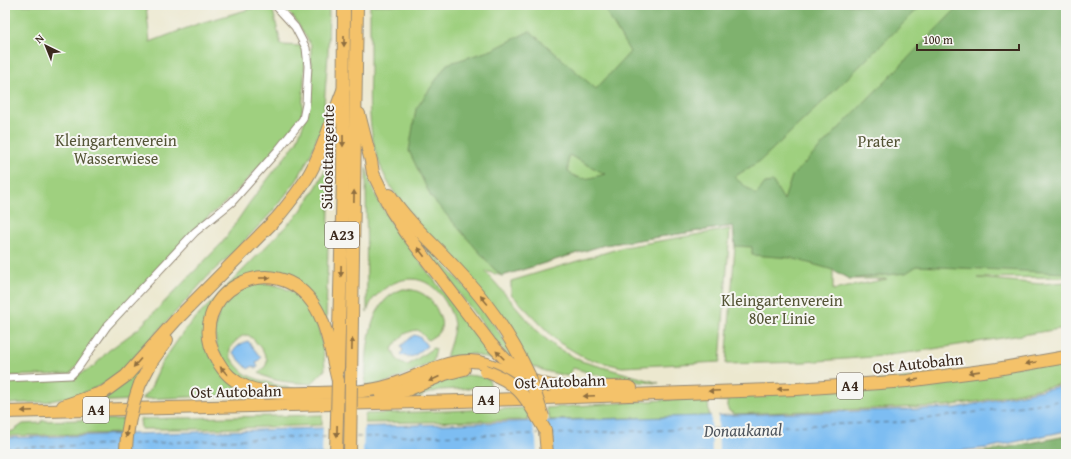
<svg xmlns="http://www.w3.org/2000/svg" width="1071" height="459" viewBox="0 0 1071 459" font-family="'Gentium Book Plus',serif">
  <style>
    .green { fill: #9fd07f; stroke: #6d7d4e; fill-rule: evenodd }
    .forest { fill: #7fb26e; stroke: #5d6e46; fill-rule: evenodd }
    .water { fill: #7dbdf2; stroke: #5c7488 }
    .pier { fill: #ece8cf }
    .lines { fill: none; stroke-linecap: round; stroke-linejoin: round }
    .ferry { stroke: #4f565e; stroke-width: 1; stroke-dasharray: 5 4; stroke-linecap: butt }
    .minor-casing { stroke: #948976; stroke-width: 9 }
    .motorway-casing { stroke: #948976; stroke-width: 14 }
    .minor { stroke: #fff; stroke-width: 7 }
    .motorway { stroke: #f4c26a; stroke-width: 12 }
    .motorway-bridge-casing { stroke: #948976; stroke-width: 14; stroke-linecap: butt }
    .motorway-bridge { stroke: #f4c26a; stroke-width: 12 }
    .oneway { fill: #8e6e40 }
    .labels { text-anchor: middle; stroke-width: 4; stroke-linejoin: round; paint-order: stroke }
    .shield { fill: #f6f6f2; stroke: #73675e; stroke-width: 1 }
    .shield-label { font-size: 15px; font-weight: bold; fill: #3b2a1e }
    .park-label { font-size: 16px; fill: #545436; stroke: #f6f6f2 }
    .street-label { font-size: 16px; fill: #3b2a1e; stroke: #f6f6f2 }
    .water-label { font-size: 17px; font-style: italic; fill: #4f565e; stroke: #f6f6f2 }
  </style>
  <rect width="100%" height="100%" fill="#f6f6f2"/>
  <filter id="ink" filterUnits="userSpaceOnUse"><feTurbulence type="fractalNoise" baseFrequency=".025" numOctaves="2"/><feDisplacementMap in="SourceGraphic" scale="8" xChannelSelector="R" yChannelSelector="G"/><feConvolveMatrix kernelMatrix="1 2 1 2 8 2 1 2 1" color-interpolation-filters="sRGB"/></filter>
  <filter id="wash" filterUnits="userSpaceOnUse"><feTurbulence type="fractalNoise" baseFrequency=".012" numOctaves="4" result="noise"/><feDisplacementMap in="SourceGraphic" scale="16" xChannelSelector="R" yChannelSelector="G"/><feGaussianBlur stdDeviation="0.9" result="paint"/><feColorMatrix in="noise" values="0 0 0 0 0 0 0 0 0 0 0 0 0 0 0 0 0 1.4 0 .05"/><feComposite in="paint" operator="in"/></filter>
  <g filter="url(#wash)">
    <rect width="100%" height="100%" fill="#ece8cf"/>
    <g class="green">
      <polygon points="5,5 146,5 150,42 200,23 250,9 272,6 281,45 302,46 305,61 302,115 275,150 229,199 194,229 70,374 5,376"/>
      <polygon points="281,5 329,5 328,55 322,131 317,137 312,152 297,180 272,212 232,254 211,273 119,374 104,384 76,396 45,402 5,404 5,382 21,382 23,380 71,378 93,367 108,351 138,329 222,243 250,202 296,143 304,123 311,70 311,45 294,18"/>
      <path d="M 370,5 L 1066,5 L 1066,277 L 978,278 L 1041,284 L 1066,282 L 1066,328 L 914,352 L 872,357 L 804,362 L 726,364 L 735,246 L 733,226 L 604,245 L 502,276 L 485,271 L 540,334 L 557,348 L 581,361 L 659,383 L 622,381 L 601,376 L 573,368 L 567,376 L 545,371 L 530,365 L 396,195 C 389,185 383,174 379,162 C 368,132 369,101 370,69 C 370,48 370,26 370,5 ZM 833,270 L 849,279 L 887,279 L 833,290 Z"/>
      <polygon points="327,166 330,168 326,322 275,274 217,298 211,356 260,394 142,399 150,390 161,364 187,327 300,212 317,186"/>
      <path d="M 366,167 L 371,184 L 379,202 L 395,229 L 490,353 L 497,360 L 496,361 L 473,354 L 447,357 L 447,354 C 450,345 453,336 454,327 C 454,318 449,308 445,301 C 427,272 399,273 376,296 C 371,300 369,307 367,312 Z"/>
      <polygon points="404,222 473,295 499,332 515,359 512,362"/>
      <polygon points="730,229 720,362 622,367 587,359 558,342 511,294 511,281 624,247"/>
      <path d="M 258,283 C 310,284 323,326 325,370 L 311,384 C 294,382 273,383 259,373 C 263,369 267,366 267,360 C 267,355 252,335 247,335 C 243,335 239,338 236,341 C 223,352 232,361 242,371 C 250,380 288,387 302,391 C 281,388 258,388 239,376 C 207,357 207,308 241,289 C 246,286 253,285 258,283 Z"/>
      <path d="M 403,289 C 421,289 433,298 439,315 C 441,319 443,326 440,330 C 438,335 432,337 428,340 L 418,330 C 405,331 399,338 392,349 C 395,357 398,364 408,365 L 433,348 L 436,349 L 433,362 L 391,381 L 365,388 C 367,355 365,301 403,289 Z"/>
      <polygon points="170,331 131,400 94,402 101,397"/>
      <polygon points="1066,362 1066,383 981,401 946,406 734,414 728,410 728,401 720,401 718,400 718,397"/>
      <polygon points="466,375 476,376 489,379 491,387 440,390 423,395 422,397 387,398 419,392 446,380"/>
      <polygon points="708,397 709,416 550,420 546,408"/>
      <polygon points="525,408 528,414 528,420 365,423 365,414"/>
      <polygon points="322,415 322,425 208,429 141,429 140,419"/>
      <polygon points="125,419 123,433 5,436 5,433 13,431 23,424 41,423 41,421"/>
    </g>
    <g class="forest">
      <path d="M 602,5 L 922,5 L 828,97 L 760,161 L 734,177 L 756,195 L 765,183 L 773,182 L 784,200 L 792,176 L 960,5 L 1066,5 L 1066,273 L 917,266 L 906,273 L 849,279 L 833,270 L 791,258 L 752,255 L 752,247 L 735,246 L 733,226 L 604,245 L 502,276 L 494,269 L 431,197 L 409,151 L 416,109 L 447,64 L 492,50 L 530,31 L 596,89 L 630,52 ZM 569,155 L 605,174 C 589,178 581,183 568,171 L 568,157 Z"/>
      <polygon points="1066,436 1066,448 1034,454 961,454 989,451"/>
    </g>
    <g class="water">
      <polygon points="414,335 420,337 427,346 414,356 408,357 405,355 402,356 400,354 403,351 401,346"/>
      <path d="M 248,341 L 261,358 L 256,363 L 258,367 L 256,368 L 253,366 L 248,369 L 233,353 C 235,347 242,343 248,341 Z"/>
      <polygon points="1066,385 1066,431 987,448 927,454 5,454 5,438 956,408"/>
    </g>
    <g class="pier">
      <polygon points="711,414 718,414 719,454 712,454"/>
      <polygon points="531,419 546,419 550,454 537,454 536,439"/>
      <polygon points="364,425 363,454 322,454 323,426"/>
    </g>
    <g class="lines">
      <g class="ferry">
        <polyline points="550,434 903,422 1066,400"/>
        <polyline points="356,437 539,434"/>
        <polyline points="132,444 272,438 331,437"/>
        <polyline points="5,448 121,444"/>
      </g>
    </g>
  </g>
  <g filter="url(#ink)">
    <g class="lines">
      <defs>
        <polyline id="minor" points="5,378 71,375 78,368 107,326 195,232 232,202 278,150 303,119 306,104 307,83 308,66 306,48 295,27 275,5"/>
        <g id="motorway">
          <polyline points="359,114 371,161 373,173 391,210 407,234 490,343 506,360 523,373"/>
          <path d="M 390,195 C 406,220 429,240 449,261 C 483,296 509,331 529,375"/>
          <polyline points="338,368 343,179 344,5"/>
          <path d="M 338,381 C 332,358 328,328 316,308 C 275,240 180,297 217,360 C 224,373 234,382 247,387 C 270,395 296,393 319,393 C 343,392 365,393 388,386 C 414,379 439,362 467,361 C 482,360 495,367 509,373 C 523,378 538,383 552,386 C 575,390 605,386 628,387 L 631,388"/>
          <polyline points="351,381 357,5"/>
          <polyline points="140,384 152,361 167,340"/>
          <polyline points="381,395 407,390 445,374 464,369"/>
          <path d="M 63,406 L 104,392 L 126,376 L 176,320 L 277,218 C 289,203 302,188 311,171 C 325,145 333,115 344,88"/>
          <polyline points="5,412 461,401 797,389 907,381 997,369 1066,357"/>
          <polyline points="545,430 547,454"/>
        </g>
      </defs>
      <use href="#minor" class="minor-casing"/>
      <use href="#motorway" class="motorway-casing"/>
      <use href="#minor" class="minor"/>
      <use href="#motorway" class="motorway"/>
      <defs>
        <g id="motorway-bridge">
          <path d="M 485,371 C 521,383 527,400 545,430"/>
          <polyline points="529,375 543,417"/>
          <path d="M 126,454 C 126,430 132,406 140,384"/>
          <polyline points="336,454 338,381"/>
          <polyline points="350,454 351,381"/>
        </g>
      </defs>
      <use href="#motorway-bridge" class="motorway-bridge-casing"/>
      <use href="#motorway-bridge" class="motorway-bridge"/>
    </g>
    <defs><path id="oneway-solid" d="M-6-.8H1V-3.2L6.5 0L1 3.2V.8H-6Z"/></defs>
    <g class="oneway">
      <use href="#oneway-solid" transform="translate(344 41) rotate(90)"/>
      <use href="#oneway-solid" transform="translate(343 141) rotate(90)"/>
      <use href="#oneway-solid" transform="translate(354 196) rotate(-89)"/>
      <use href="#oneway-solid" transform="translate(421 252) rotate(-127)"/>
      <use href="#oneway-solid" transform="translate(341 271) rotate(91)"/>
      <use href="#oneway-solid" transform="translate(265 278)"/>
      <use href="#oneway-solid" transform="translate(484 300) rotate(-130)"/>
      <use href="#oneway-solid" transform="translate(352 344) rotate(-89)"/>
      <use href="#oneway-solid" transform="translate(500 355) rotate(-135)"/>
      <use href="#oneway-solid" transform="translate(137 363) rotate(131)"/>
      <use href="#oneway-solid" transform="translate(1031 363) rotate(170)"/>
      <use href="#oneway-solid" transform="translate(224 371) rotate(-132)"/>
      <use href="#oneway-solid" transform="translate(974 372) rotate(172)"/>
      <use href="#oneway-solid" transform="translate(434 379) rotate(156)"/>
      <use href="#oneway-solid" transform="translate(913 380) rotate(173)"/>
      <use href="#oneway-solid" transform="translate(783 389) rotate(178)"/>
      <use href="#oneway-solid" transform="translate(714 391) rotate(178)"/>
      <use href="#oneway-solid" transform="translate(589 396) rotate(178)"/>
      <use href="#oneway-solid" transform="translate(27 411) rotate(178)"/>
      <use href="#oneway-solid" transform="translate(337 431) rotate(91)"/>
      <use href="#oneway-solid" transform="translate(127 432) rotate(98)"/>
    </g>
  </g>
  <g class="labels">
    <g class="shield">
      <rect x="325" y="222" width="34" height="26" rx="3"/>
      <rect x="837" y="373" width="26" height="26" rx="3"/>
      <rect x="473" y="387" width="26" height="26" rx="3"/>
      <rect x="83" y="397" width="26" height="26" rx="3"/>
    </g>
    <g class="shield-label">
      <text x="342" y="240">A23</text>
      <text x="850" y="391">A4</text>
      <text x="486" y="405">A4</text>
      <text x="96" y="415">A4</text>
    </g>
    <g class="park-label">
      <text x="116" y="146">Kleingartenverein<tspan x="116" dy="18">Wasserwiese</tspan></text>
      <text x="879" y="147">Prater</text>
      <text x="782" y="306">Kleingartenverein<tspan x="782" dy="18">80er Linie</tspan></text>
    </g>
    <g class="street-label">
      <text transform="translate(327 157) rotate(-89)" y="6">Südosttangente</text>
      <text transform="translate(918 363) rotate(-6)" y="6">Ost Autobahn</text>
      <text transform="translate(560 381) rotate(-2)" y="6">Ost Autobahn</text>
      <text transform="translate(236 391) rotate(-1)" y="6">Ost Autobahn</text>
    </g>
    <g class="water-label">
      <text transform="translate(743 430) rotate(-1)" y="6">Donaukanal</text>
    </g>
  </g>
  <rect width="1071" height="459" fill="none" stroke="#f6f6f2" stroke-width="20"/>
  <g transform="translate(46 46) rotate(317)" stroke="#f6f6f2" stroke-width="3" paint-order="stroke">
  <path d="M0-3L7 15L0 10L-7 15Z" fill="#3b2a1e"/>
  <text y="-6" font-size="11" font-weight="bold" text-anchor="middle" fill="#3b2a1e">N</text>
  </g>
  <path d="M917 44v6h102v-6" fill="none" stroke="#3b2a1e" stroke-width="2"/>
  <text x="923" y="44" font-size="12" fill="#3b2a1e" stroke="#f6f6f2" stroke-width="3" paint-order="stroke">100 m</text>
</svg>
